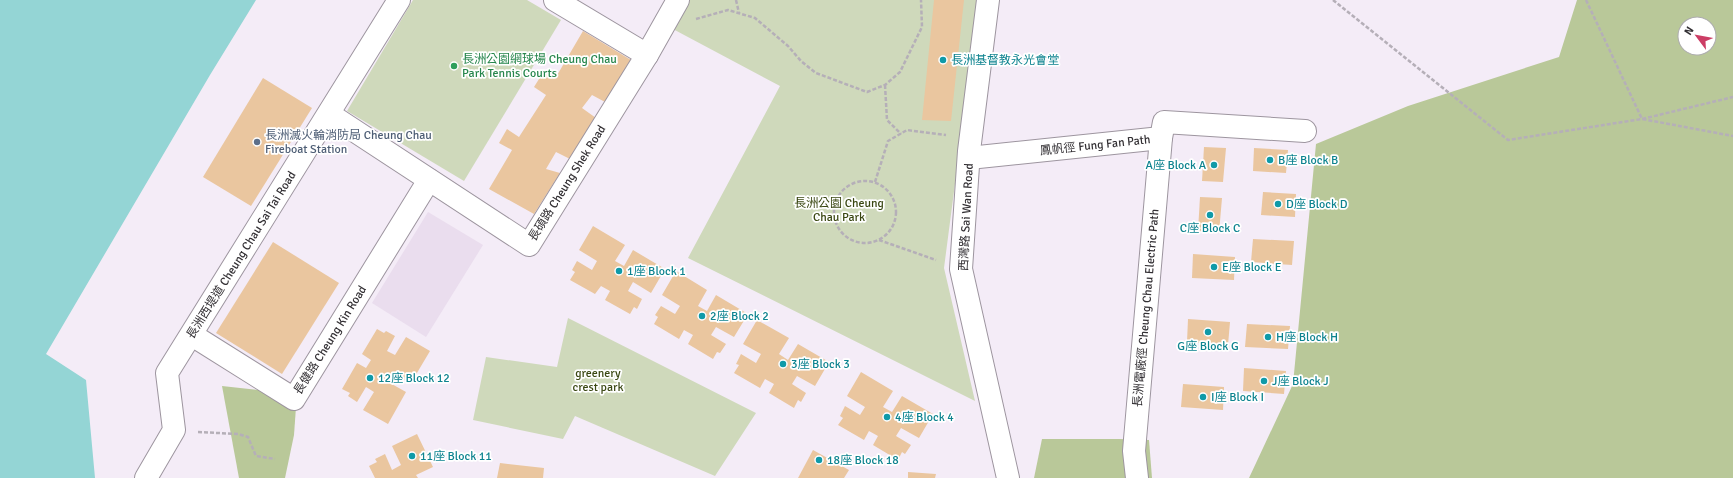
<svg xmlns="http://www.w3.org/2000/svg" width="1733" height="478" viewBox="0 0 1733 478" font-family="Signika,'Noto Sans TC',sans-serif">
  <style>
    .built { fill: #eaddee }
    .green { fill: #cfd9bb }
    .forest { fill: #b9c899; fill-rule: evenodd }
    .water { fill: #94d5d5 }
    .building { fill: #eac69f }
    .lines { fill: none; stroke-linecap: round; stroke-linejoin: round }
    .minor-casing { stroke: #9d959f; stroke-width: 24 }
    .path { stroke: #b5afb8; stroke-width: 2.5; stroke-dasharray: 4 2; stroke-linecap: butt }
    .minor { stroke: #fff; stroke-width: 22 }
    .culture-dot { fill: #0f9aa8; stroke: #fff; stroke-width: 1.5 }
    .leisure-dot { fill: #2e9e5b; stroke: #fff; stroke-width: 1.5 }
    .service-dot { fill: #5c6f8a; stroke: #fff; stroke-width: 1.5 }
    .labels { text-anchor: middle; stroke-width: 3.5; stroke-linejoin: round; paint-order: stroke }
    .leisure-label { font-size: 12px; fill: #27864d; stroke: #fff; text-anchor: start }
    .culture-label { font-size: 12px; fill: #0d838f; stroke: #fff; text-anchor: start }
    .service-label { font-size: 12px; fill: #4e5e75; stroke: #fff; text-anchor: start }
    .street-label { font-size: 12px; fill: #333034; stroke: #fff }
    .park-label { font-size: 12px; fill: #3a4712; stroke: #fff }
  </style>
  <rect width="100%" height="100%" fill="#f4ecf7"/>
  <polygon class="built" points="428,212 483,245 426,337 372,303"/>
  <g class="green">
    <polygon points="413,0 527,0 561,20 464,181 347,111"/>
    <polygon points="687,0 979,0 944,268 975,401 688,258 780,86 671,28"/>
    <polygon points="568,318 756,413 715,476 575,416 563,439 473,420 486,357 557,367"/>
  </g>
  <g class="forest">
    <path d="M 1577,0 L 1733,0 L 1733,478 L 1249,478 L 1293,384 L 1316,144 L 1408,106 L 1559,57 ZM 1685,24 L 1709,24 L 1709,48 L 1685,48 Z"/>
    <polygon points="222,386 275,392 296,407 294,435 285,478 239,478"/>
    <polygon points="1042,439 1119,439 1149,440 1152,478 1034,478"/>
  </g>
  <polygon class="water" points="0,0 256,0 210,75 46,354 86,380 95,478 0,478"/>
  <g class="building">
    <polygon points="934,0 964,0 951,121 922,120"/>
    <polygon points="583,31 631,60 605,102 592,95 582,108 596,118 570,159 556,152 546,169 560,173 534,214 489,189 512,150 499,143 507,129 519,137 546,95 534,87 544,71 556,77"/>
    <polygon points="263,78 312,108 251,206 203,177"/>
    <polygon points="1204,147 1226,148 1223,182 1202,181"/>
    <polygon points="1254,148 1288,150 1286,173 1253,171"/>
    <polygon points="1263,192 1296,194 1295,217 1261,215"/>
    <polygon points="1200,197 1222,198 1219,233 1198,231"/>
    <polygon points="593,226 625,245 615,261 624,266 633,250 665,269 651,293 633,282 628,291 642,299 637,309 634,307 630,314 605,300 610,291 601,286 595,294 570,280 575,272 572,270 577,261 592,270 597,261 579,250"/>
    <polygon points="1253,239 1294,241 1292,265 1251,262"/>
    <polygon points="273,242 339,283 282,374 216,333"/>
    <polygon points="1193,254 1235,257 1234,280 1192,278"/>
    <polygon points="676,271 707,290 698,306 707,311 716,295 748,314 734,337 716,327 711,335 726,344 720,353 717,352 713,359 688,344 693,335 684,330 679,339 654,324 658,317 655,315 661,306 675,314 680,306 662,295"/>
    <polygon points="1188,319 1230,322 1228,345 1187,342"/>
    <polygon points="757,320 789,338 779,354 788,360 798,344 829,362 815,386 797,376 792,384 806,393 801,402 798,400 794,408 769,393 774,384 765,379 760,388 734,373 739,365 736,364 741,354 756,363 761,354 743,344"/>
    <polygon points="1247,324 1290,326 1288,349 1245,347"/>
    <polygon points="377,329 384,333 386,331 395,336 387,351 395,355 406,337 430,351 411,383 395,374 390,383 406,392 388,424 363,410 374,392 366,387 357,402 348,396 350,393 342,389 357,363 366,368 371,360 362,354"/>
    <polygon points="1244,368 1286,371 1284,394 1243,391"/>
    <polygon points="861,372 893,391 883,407 892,412 902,396 933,414 919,438 901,428 896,436 911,445 905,454 902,452 898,460 873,445 878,436 869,431 864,440 838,425 843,418 840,416 845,406 860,415 865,407 847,396"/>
    <polygon points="1183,384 1224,387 1223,410 1181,407"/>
    <polygon points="417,434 433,467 416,475 418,478 375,478 369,466 377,462 375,459 385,454 392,470 401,465 392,446"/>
    <polygon points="813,450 849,470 844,478 798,478"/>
    <polygon points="500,463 544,468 543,478 497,478"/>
    <polygon points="908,472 936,474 935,478 908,478"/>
  </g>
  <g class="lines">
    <defs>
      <g id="minor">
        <polyline points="555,0 647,55"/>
        <polyline points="988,0 969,151 961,269 1008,478"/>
        <polyline points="329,114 529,245 647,55 678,0"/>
        <polyline points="969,158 1161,138 1164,122 1305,131"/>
        <polyline points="192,335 294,399 429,180"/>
        <polyline points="146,478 174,430 167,373 399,0"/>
        <polyline points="1137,478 1134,451 1161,138"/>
      </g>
    </defs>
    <use href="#minor" class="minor-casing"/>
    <g class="path">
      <polyline points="736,0 739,13"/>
      <polyline points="1333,0 1508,140 1642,119 1733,97"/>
      <polyline points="1586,0 1642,119 1733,136"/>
      <polyline points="696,19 728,10 755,18 788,46 801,61 816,73 867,92 885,85 900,72 922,27 921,0"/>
      <polyline points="885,85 887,120 901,134"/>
      <circle cx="865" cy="212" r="31"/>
      <polyline points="875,182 888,141 907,130 946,135"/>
      <polyline points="879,240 936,260"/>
      <polyline points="198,432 238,434 248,437 256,456 275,459"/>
    </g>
    <use href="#minor" class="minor"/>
  </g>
  <g class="culture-dot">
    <circle cx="943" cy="60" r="4"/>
    <circle cx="1270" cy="160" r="4"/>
    <circle cx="1214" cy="165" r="4"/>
    <circle cx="1278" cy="204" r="4"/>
    <circle cx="1210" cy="215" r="4"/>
    <circle cx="1214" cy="267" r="4"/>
    <circle cx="619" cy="271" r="4"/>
    <circle cx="702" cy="316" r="4"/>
    <circle cx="1208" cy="332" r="4"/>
    <circle cx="1268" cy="337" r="4"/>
    <circle cx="783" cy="364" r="4"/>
    <circle cx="370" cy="378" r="4"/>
    <circle cx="1264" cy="381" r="4"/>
    <circle cx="1203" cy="397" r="4"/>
    <circle cx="887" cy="417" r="4"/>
    <circle cx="412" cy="456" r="4"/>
    <circle cx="819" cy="460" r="4"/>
  </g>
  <circle class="leisure-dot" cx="454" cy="66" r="4"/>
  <circle class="service-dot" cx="257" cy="142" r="4"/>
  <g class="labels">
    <g class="leisure-label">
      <text x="462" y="63">長洲公園網球場 Cheung Chau<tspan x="462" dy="14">Park Tennis Courts</tspan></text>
    </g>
    <g class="culture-label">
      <text x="951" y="64">長洲基督教永光會堂</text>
      <text x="1278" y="164">B座 Block B</text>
      <text x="1206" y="169" text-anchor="end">A座 Block A</text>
      <text x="1286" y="208">D座 Block D</text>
      <text x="1210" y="232" text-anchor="middle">C座 Block C</text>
      <text x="1222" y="271">E座 Block E</text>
      <text x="627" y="275">1座 Block 1</text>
      <text x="710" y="320">2座 Block 2</text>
      <text x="1276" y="341">H座 Block H</text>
      <text x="1208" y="350" text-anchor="middle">G座 Block G</text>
      <text x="791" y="368">3座 Block 3</text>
      <text x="378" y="382">12座 Block 12</text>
      <text x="1272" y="385">J座 Block J</text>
      <text x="1211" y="401">I座 Block I</text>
      <text x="895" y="421">4座 Block 4</text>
      <text x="420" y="460">11座 Block 11</text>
      <text x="827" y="464">18座 Block 18</text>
    </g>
    <g class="service-label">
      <text x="265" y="139">長洲滅火輪消防局 Cheung Chau<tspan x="265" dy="14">Fireboat Station</tspan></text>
    </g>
    <g class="street-label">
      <text transform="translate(1095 145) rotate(-6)" y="4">鳳帆徑 Fung Fan Path</text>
      <text transform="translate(567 183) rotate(-58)" y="4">長碩路 Cheung Shek Road</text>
      <text transform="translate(966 217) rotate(-87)" y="4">西灣路 Sai Wan Road</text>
      <text transform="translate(241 255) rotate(-58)" y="4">長洲西堤道 Cheung Chau Sai Tai Road</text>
      <text transform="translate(1146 308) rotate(-85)" y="4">長洲電廠徑 Cheung Chau Electric Path</text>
      <text transform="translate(330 340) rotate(-58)" y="4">長健路 Cheung Kin Road</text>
    </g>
    <g class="park-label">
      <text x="839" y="207">長洲公園 Cheung<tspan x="839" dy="14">Chau Park</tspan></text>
      <text x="598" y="377">greenery<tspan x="598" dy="14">crest park</tspan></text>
    </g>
  </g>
  <g transform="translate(1697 36) rotate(302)"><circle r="19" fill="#ffffff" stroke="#adacae"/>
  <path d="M0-3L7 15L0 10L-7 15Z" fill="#cc3d65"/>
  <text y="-6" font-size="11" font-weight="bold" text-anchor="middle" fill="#333034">N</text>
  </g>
</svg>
